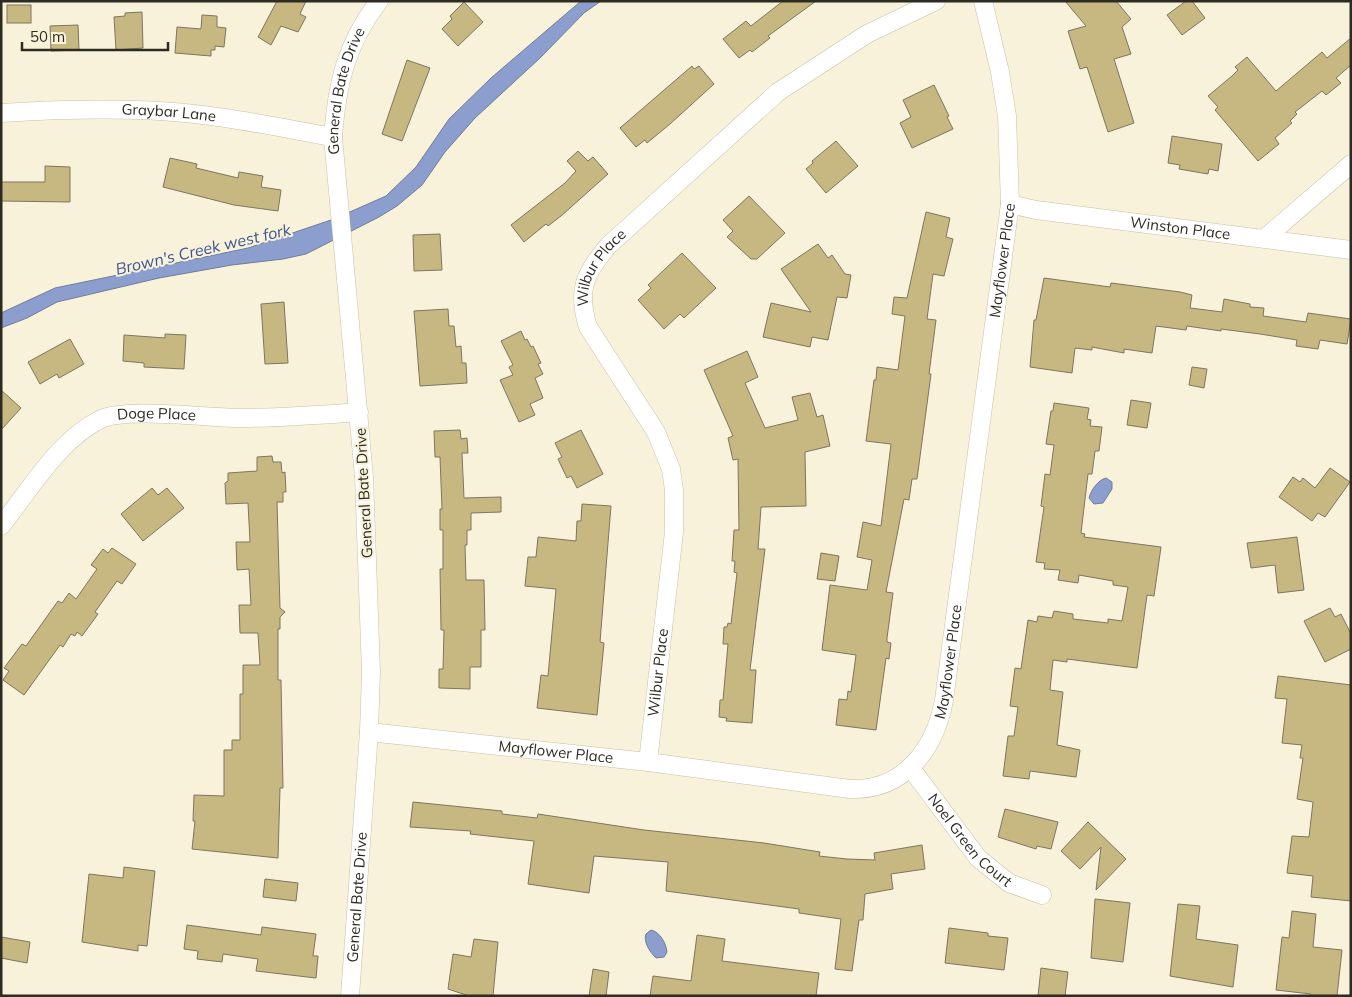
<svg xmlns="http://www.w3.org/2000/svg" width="1352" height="997" viewBox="0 0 1352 997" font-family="Mulish,sans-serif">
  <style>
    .water { fill: #8c9ece; stroke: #707c9a }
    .building { fill: #c7b882; stroke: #7c7661 }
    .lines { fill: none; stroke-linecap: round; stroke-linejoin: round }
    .street-casing { stroke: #c7c0a9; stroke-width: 19 }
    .street { stroke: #fff; stroke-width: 18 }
    .labels { text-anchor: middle; stroke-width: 4; stroke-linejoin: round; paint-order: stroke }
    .street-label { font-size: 15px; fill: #2d2b22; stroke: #f9f2da }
    .water-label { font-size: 16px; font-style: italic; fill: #3f5492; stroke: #f9f2da }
  </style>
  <rect width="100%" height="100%" fill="#f9f2da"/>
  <g class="water">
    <polygon points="581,1 601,1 584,13 540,58 475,118 445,152 422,185 397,206 379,217 306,254 283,259 232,265 159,278 57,302 27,318 1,328 1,313 55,288 248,248 334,219 386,196 416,167 449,119 491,78"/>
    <path d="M 1106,478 L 1112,482 L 1112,489 L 1103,503 L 1094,504 L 1089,498 C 1091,490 1098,480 1106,478 Z"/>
    <path d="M 651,930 C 660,932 666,943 667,952 L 664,957 L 656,958 C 650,952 643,942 646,934 Z"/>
  </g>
  <g class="building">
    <polygon points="277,1 306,1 300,14 306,17 298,32 281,26 271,45 258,37"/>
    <polygon points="783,1 816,1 768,36 770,38 752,52 750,50 739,58 723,39 746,21 751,26"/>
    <polygon points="1065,1 1116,1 1131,19 1122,27 1131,54 1114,59 1134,123 1108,132 1087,67 1080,69 1068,31 1086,26"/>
    <polygon points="1186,1 1192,1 1205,18 1182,35 1167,15"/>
    <polygon points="464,2 483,22 458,46 442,29 452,19 450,16"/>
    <rect x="7" y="5" width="24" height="18"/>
    <polygon points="142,12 143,48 116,50 114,17 125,16 125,13"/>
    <polygon points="202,15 217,16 217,27 226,28 224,47 215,46 215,50 211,50 211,56 175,53 177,27 201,29"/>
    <polygon points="78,25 79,50 51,51 50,26"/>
    <polygon points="1351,38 1351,65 1336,78 1341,83 1326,95 1322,91 1295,112 1297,114 1290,121 1292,123 1275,138 1279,144 1258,161 1215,110 1218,107 1208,96 1232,76 1238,70 1235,67 1247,57 1276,91 1322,52 1327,58"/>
    <polygon points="407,60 430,68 402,141 382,134"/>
    <polygon points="692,66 694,69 699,66 714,84 670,124 647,143 645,140 636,147 620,128"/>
    <polygon points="934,85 949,116 947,117 953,129 912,148 900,123 911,117 903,100"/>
    <polygon points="1172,136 1222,144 1218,171 1209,169 1208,174 1179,169 1180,165 1168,163"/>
    <polygon points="836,141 858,166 826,193 806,169 813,163 812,161"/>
    <polygon points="578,151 588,161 593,157 608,174 561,216 548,226 546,224 524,242 511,225 565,183 576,171 567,161"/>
    <polygon points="170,158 197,164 196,168 238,178 239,172 263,176 261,187 281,190 278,211 234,205 163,187"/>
    <polygon points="45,166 70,167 70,202 1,201 1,182 45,182"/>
    <polygon points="749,196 785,233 757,259 751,259 727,237 733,231 723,220"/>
    <polygon points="926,212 950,218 946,237 953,239 944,276 933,274 927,319 936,320 929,374 931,374 917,479 912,479 909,500 904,499 886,592 893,593 887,638 887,642 891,643 889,659 886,658 876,730 836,725 839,699 847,700 848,691 851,692 856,655 822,650 830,585 867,590 872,560 857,557 863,522 881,526 891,444 866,441 874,380 876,380 877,367 898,370 905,316 892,314 894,297 907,298"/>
    <polygon points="440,234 442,270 414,271 413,235"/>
    <polygon points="818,244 828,258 832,255 845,274 851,275 847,298 837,297 828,340 812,337 810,347 763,337 771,303 811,312 781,269"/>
    <polygon points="682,253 716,288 684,318 680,314 664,329 638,300 651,288 648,285"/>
    <polygon points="1044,278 1110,287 1111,283 1180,292 1192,295 1190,308 1222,312 1224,299 1250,304 1250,307 1264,308 1263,316 1306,322 1308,313 1351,319 1347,344 1320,340 1318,349 1296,346 1297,340 1260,334 1221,329 1221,331 1187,326 1186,330 1156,326 1152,353 1124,349 1124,353 1092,347 1092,350 1075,348 1072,373 1030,367 1034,320 1036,320"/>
    <polygon points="284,302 288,363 265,364 261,304"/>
    <polygon points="448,309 449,326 454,326 456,347 461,346 462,363 466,363 467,383 420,386 414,311"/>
    <polygon points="521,331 525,340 527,339 531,347 533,346 541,363 538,364 543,374 535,378 543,398 530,404 535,415 519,422 500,380 513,375 509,367 513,365 501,341"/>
    <polygon points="165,334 186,335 184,369 144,367 144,363 123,361 124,335 165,338"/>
    <polygon points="70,339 84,364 59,378 57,374 40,384 28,362"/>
    <polygon points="747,351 758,377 745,383 765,428 798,420 792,397 810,393 817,417 823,415 830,446 805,452 806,506 761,507 758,549 765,549 750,670 756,670 752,723 726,721 727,718 719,717 720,700 723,700 728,644 723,644 724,627 727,627 728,623 731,624 737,573 734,572 735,561 732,561 734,530 739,530 738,459 733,460 728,438 733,436 704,370"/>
    <polygon points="1192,367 1207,369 1204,388 1189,385"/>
    <polygon points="1,390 21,408 1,430"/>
    <polygon points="1131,400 1151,403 1147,428 1127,425"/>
    <polygon points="1054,403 1089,408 1087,419 1091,420 1090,426 1102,427 1099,451 1095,451 1092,474 1088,474 1081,533 1085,534 1084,537 1161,547 1154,596 1147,595 1137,668 1067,659 1067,662 1053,660 1050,690 1063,692 1057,745 1080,750 1076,777 1030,771 1029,779 1003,776 1008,736 1014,736 1018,707 1010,706 1015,668 1021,669 1028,620 1037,622 1038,616 1052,618 1054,611 1073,614 1073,619 1108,623 1108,619 1122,621 1128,587 1113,585 1113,581 1079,575 1078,583 1058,580 1060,570 1044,569 1045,563 1036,562 1044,507 1041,506 1045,474 1050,475 1054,445 1046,444 1051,411 1053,411"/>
    <polygon points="460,430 461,439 467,438 468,453 462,453 464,498 501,497 501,512 471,513 471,530 467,530 467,545 465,545 466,580 484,580 485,630 481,630 481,667 470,667 470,689 439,688 439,669 443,669 444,630 441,630 440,569 443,569 443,530 440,530 440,509 442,509 440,457 435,457 434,431"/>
    <polygon points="581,430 603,474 577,488 571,476 567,478 558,459 562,457 555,443"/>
    <polygon points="272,456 273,462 281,462 282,473 285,472 286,492 283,492 283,502 277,502 280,608 285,612 280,617 280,629 278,629 278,680 281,680 283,788 280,788 278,858 192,849 195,821 193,821 194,795 224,796 224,750 232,750 232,740 240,740 240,694 243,694 243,665 260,665 258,633 240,633 239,605 251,605 249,569 237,570 236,542 250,542 248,503 226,504 225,483 228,481 228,473 257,471 257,457"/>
    <polygon points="1330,468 1350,482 1325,517 1318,513 1312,521 1279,497 1293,477 1300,482 1303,478 1315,488"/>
    <polygon points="152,488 158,495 167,488 184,508 143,541 121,514"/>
    <polygon points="582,504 611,506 600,642 604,643 597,715 537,708 541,675 548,676 556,589 525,586 528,557 536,557 538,537 576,541 577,521 581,521"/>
    <polygon points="1297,537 1304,590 1278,593 1275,565 1251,568 1247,543"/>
    <polygon points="112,548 136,564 122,584 117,581 95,612 98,614 82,636 77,632 75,636 71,634 63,647 60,645 24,695 3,680 9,671 4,668 22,644 26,646 58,601 62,603 69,593 76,599 97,569 91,565 103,549 108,553"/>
    <polygon points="821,553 839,556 835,581 817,579"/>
    <polygon points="1330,608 1335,617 1341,614 1351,634 1351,649 1325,662 1304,621"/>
    <polygon points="1278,676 1351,685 1351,901 1311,897 1313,876 1287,873 1292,836 1309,837 1313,802 1297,799 1303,758 1300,758 1302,745 1282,743 1287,699 1275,698"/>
    <polygon points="413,802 502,811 502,814 537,818 538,814 644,830 764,843 820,852 819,856 847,859 875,860 874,853 922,845 925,869 891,874 893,889 865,894 863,920 859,920 852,971 835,969 841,919 799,913 799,909 666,891 668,862 594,856 589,893 528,884 534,841 470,834 471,831 410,827"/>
    <polygon points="1005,809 1058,822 1051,849 1037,846 1036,849 998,837"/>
    <polygon points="1088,822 1126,859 1096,890 1101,847 1080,869 1061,851"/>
    <polygon points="124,867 155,871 147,946 138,945 138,951 82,942 89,874 123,878"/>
    <polygon points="265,879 298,883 296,901 263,897"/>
    <polygon points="1095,899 1130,903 1123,962 1091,958"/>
    <polygon points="1178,904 1200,906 1196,939 1238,945 1233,987 1170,976"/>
    <polygon points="1292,911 1316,914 1313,947 1342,950 1337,996 1311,996 1311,994 1276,990 1282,937 1289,938"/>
    <polygon points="187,925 261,935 262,927 316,934 313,956 318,956 316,978 256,971 258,959 223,954 222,962 197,959 198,951 184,949"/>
    <polygon points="949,928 988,933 988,936 1008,938 1004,970 945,963"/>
    <polygon points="697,935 725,939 722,961 819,973 816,996 650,996 653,976 691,981"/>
    <polygon points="1,937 30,942 27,963 1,958"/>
    <polygon points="474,939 498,942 493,996 469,996 448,989 453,954 471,957"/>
    <polygon points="1041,968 1068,972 1065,996 1038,996"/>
    <polygon points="593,969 609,972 606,996 589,996"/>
  </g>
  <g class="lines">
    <defs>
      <g id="street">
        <path id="s1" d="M 1,113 C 65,109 131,107 195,114 C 241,119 287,129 333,137"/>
        <path id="s2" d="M 1010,204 L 1036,210 L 1351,250"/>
        <polyline points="1265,238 1351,164"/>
        <path id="s3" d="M 1,526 C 30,490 58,440 101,419 C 126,407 210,418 241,418 C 280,418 319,415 359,412"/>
        <path id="s4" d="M 369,732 L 648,762 L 850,789 C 904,791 935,749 944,700 L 1010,204 L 1007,116 L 1000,72 L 983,1"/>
        <path id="s5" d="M 648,762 L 674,532 L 674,490 L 671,469 L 656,432 L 588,327 C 577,291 584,274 608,246 L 778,92 L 867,34 L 936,1"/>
        <path id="s6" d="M 910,767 L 978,858 L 1009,883 L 1042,895"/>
        <path id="s7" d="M 350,996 L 369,732 L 371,672 L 364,477 L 333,137 C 337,84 346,44 379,1"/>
      </g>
    </defs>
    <use href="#street" class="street-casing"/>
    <use href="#street" class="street"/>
  </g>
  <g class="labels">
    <g class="street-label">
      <text dy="5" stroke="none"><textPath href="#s7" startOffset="909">General Bate Drive</textPath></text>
      <text dy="5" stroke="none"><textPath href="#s1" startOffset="168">Graybar Lane</textPath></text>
      <text dy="5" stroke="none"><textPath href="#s2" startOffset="172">Winston Place</textPath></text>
      <text dy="5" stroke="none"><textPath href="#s4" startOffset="1070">Mayflower Place</textPath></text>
      <text dy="5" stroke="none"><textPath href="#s5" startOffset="525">Wilbur Place</textPath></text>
      <text dy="5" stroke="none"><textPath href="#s3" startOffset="204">Doge Place</textPath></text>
      <text transform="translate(364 493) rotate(-93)" y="5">General Bate Drive</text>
      <text dy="5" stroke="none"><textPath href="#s4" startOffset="665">Mayflower Place</textPath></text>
      <text dy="5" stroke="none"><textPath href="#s5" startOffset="90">Wilbur Place</textPath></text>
      <text dy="5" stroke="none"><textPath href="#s4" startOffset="188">Mayflower Place</textPath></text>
      <text dy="5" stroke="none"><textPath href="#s6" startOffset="95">Noel Green Court</textPath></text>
      <text dy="5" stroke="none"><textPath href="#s7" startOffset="99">General Bate Drive</textPath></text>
    </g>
    <g class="water-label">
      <text transform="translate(203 249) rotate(-13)" y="6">Brown's Creek west fork</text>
    </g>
  </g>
  <rect width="1352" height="997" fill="none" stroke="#2d2b22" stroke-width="5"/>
  <path d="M22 42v8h146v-8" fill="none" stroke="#2d2b22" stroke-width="2.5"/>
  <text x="30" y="42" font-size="15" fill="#2d2b22" stroke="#f9f2da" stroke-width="4" paint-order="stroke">50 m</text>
</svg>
